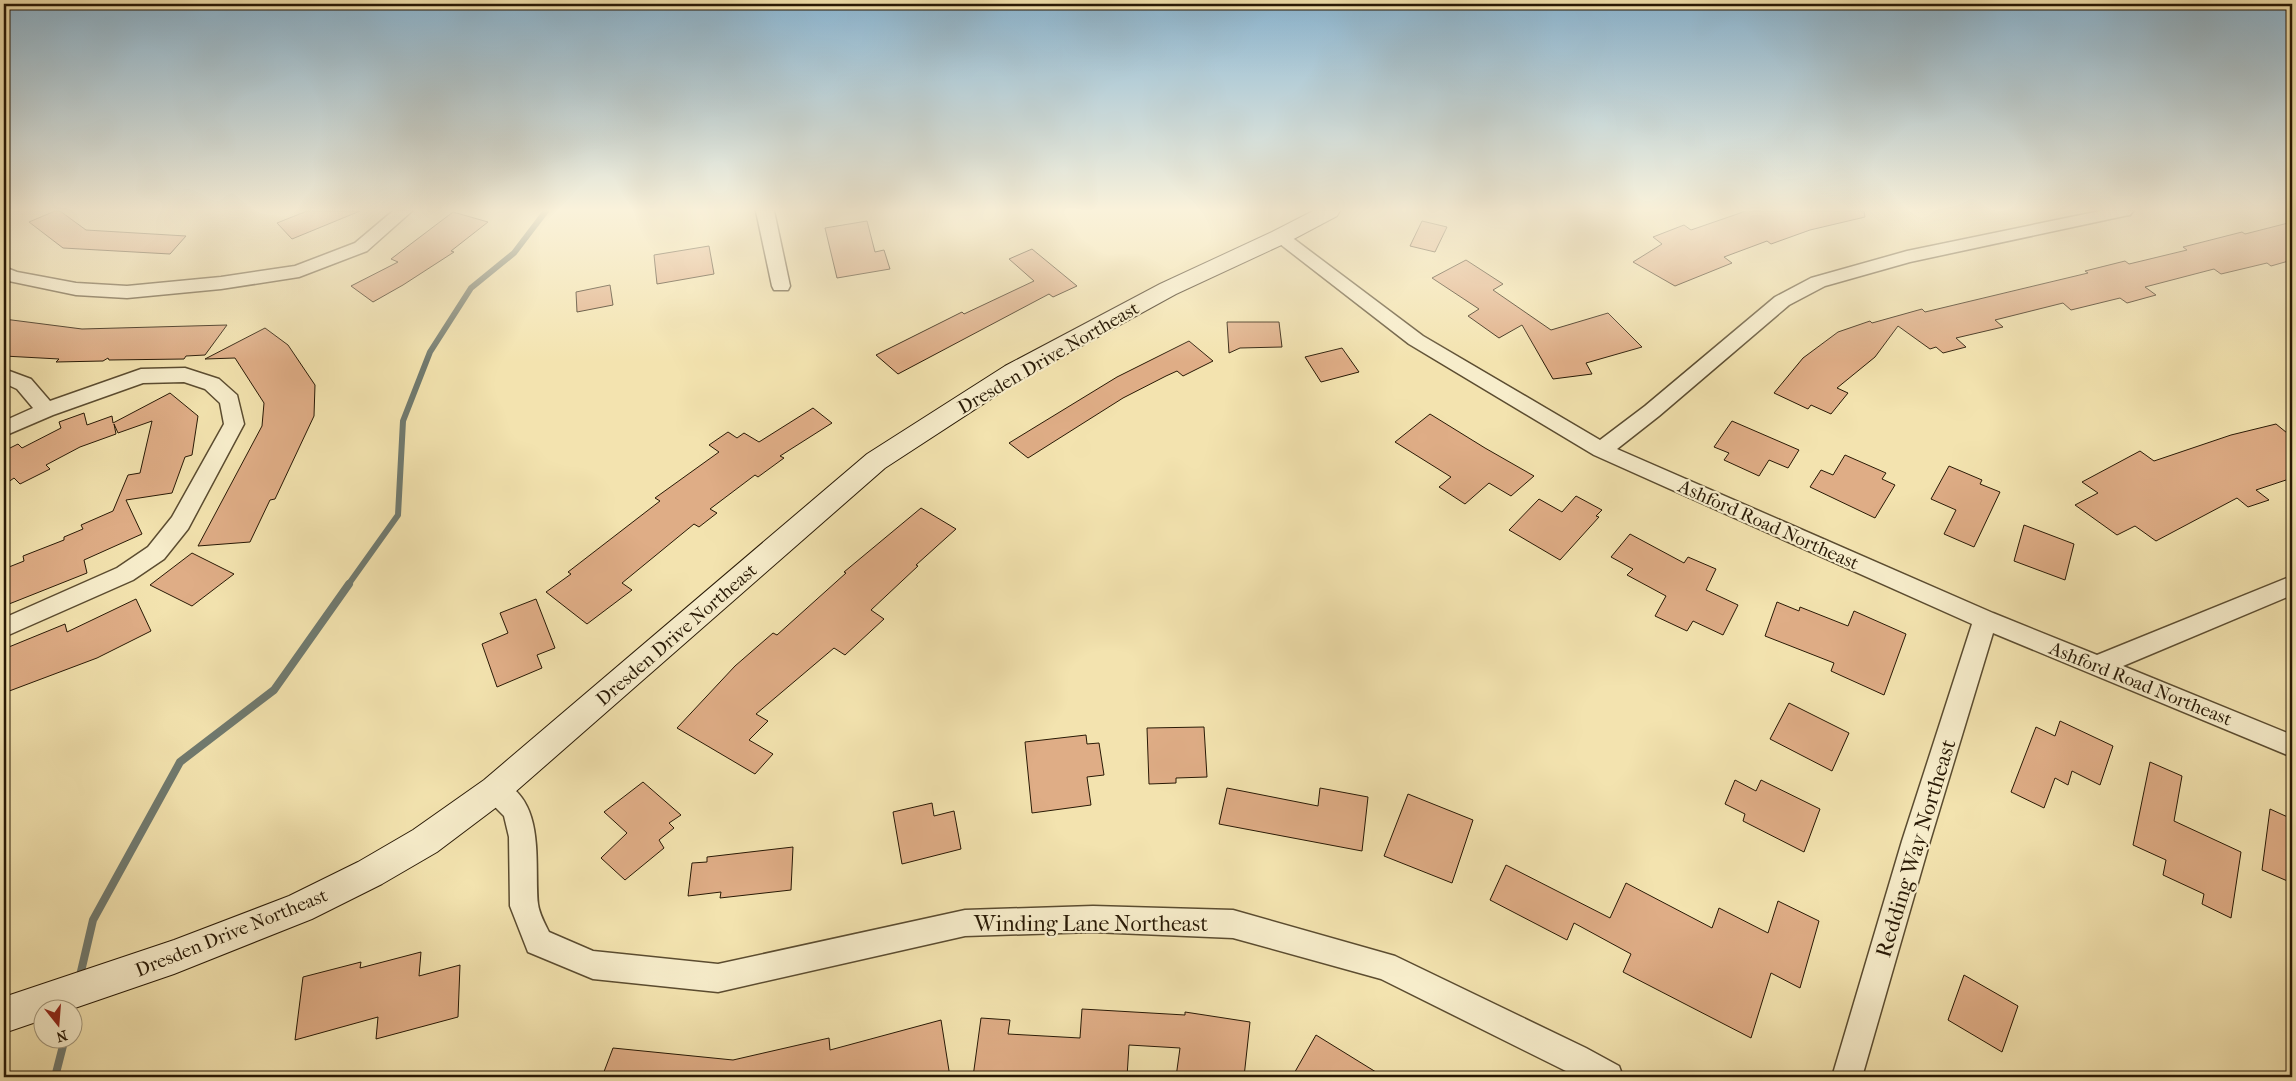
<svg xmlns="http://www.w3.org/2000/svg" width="2296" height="1081" viewBox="0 0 2296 1081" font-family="'IM FELL French Canon',serif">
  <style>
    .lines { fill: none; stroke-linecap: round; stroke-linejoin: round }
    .stream-far1 { stroke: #707a6f; stroke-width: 6 }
    .stream { stroke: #707a6f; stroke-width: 8 }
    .building { fill: #dfad86; stroke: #281905 }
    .street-casing { stroke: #5b4c30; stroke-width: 3 }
    .secondary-casing { stroke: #281905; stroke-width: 2 }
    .street { fill: #f7edcb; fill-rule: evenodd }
    .secondary { fill: #f7edcb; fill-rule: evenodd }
    .labels { text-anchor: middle; stroke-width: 4.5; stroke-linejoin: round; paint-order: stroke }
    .street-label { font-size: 19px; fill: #281905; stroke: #f7edcb }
    .near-street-label { font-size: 22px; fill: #281905; stroke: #f7edcb }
  </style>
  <rect width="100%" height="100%" fill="#f3e3af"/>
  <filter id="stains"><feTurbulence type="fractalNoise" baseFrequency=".004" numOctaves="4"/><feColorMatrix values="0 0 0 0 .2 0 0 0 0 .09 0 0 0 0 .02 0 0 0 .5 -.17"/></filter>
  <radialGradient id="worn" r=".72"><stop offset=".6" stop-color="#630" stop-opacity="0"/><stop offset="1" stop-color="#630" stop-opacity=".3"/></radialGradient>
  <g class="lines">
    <polyline class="stream-far1" points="348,585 398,515 403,421 430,352 471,288 514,253 546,211"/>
    <g class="stream">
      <polyline points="79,980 93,920 180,762 274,690 349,584"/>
      <polyline points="55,1077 65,1038"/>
    </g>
  </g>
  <g class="building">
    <polygon points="55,211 60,211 86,230 186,236 170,254 63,248 29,222"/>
    <polygon points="307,211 360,211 292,239 277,223"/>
    <polygon points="1746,211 1864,211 1865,217 1810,230 1771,244 1767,241 1724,257 1732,263 1675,286 1633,262 1662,244 1653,237 1684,225 1691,230"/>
    <polygon points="453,212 488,222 451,251 454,252 403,285 373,302 351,286 398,262 391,259"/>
    <polygon points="867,221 875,252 884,250 890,269 837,278 825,228"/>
    <polygon points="1422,221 1447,227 1435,252 1410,246"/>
    <polygon points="2292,222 2292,260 2271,266 2267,263 2221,274 2214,269 2145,287 2156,295 2127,303 2120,298 2071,310 2063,303 1995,320 2003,327 1956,338 1966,347 1943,353 1936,347 1930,349 1898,326 1875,357 1837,388 1848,393 1831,414 1811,405 1808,409 1774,393 1803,358 1838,332 1870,321 1872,323 1922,309 1925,312 2088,273 2085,271 2125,261 2129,264 2187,250 2183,247 2242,232 2245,234"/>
    <polygon points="709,246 714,274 657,284 654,255"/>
    <polygon points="1032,249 1077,286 1053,297 1049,294 898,374 876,355 962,312 964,314 1034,281 1009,259"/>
    <polygon points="1466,260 1503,284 1493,290 1551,330 1608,313 1642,347 1586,363 1592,374 1553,379 1522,325 1499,338 1468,316 1479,309 1432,278"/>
    <polygon points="610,285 613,305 577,312 576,292"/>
    <polygon points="4,319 82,329 227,325 205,355 186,356 184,359 109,360 108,358 103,361 56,362 59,359 4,356"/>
    <polygon points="1227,322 1279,322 1282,347 1240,348 1229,353"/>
    <polygon points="265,328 288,345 315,385 314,416 275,499 270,500 250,542 198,546 262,426 264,403 235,358 205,359"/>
    <polygon points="1189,341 1213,361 1183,376 1177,371 1166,376 1123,398 1028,458 1009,443 1117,377"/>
    <polygon points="1342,348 1359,372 1321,382 1305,357"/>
    <polygon points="170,393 198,416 192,455 185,457 172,493 126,500 142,534 84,560 87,573 4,606 4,569 24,561 23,556 64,540 64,537 83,529 81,525 113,511 128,475 140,473 152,421 118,433 114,424 116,434 80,447 46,465 50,469 20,484 14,478 4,485 4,451 18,444 22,448 61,428 59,422 84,413 87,425 112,416 113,423"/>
    <polygon points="813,408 832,423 780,456 784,458 758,477 755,475 710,509 717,513 699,527 694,524 622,583 632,590 587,624 546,592 571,574 568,572 660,501 655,498 719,452 709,445 728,432 737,438 744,433 759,442"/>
    <polygon points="1430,414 1485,448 1534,476 1511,496 1489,483 1465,504 1439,487 1451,477 1395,442"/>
    <polygon points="1732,421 1799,450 1788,468 1769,460 1759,476 1724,460 1729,453 1714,447"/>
    <polygon points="2276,424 2292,437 2292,478 2256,490 2269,500 2248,507 2237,498 2156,541 2135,526 2117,535 2075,505 2098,493 2082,482 2140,451 2154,461 2231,435"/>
    <polygon points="1845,455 1886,473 1882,479 1895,485 1875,518 1810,487 1821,470 1833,475"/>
    <polygon points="1949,466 1982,480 1980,484 2000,492 1974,547 1944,534 1956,510 1931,499"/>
    <polygon points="1576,496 1602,510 1596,516 1599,517 1560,560 1509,530 1539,499 1562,512"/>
    <polygon points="921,508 956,529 916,565 918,566 871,610 884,619 845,655 834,648 756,714 768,721 749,740 773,754 755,774 677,728 735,666 773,633 777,635 846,573 844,572"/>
    <polygon points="2024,525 2074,544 2065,580 2014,561"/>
    <polygon points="1630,534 1684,563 1688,557 1716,569 1706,590 1738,605 1723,635 1693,621 1687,631 1655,616 1666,596 1627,575 1633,569 1611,557"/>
    <polygon points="192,553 234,574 192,606 150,585"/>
    <polygon points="136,599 151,631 97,658 4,693 4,649 65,624 67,632"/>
    <polygon points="536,599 555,648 537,655 542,668 497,687 482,644 508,633 500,613"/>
    <polygon points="1777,602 1799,611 1800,607 1848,626 1854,611 1906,634 1884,695 1831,671 1834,663 1765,636"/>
    <polygon points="1789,703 1849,733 1832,771 1770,739"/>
    <polygon points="2060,721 2113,746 2100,785 2072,771 2068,785 2055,778 2044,808 2011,792 2036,727 2055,736"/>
    <polygon points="1204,727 1207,777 1176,778 1176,783 1149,784 1147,728"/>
    <polygon points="1086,735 1087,744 1099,743 1104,775 1087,777 1091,805 1032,813 1025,742"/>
    <polygon points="2150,762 2182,776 2174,821 2241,852 2231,918 2202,904 2204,894 2163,875 2166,860 2133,845"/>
    <polygon points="1735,780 1756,791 1761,780 1820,809 1804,852 1743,821 1745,814 1725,804"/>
    <polygon points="643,782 681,815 669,823 674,828 659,840 664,848 625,880 601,858 627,833 604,812"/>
    <polygon points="1227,788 1318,806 1320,788 1368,797 1362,851 1219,824"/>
    <polygon points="1408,794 1473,820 1452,883 1384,856"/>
    <polygon points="932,803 934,816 954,811 961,849 902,864 893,812"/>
    <polygon points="2270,809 2292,819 2292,883 2262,870"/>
    <polygon points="793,847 791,890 720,898 721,892 688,896 692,863 707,862 707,857"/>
    <polygon points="1506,865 1610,918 1626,883 1712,928 1719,908 1768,933 1778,901 1819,921 1800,988 1771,973 1751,1038 1623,972 1631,954 1574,923 1567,940 1490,900"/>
    <polygon points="421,952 419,976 460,965 458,1017 376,1039 378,1017 295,1040 303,977 361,962 360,968"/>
    <polygon points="1964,975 2018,1006 2002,1052 1948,1020"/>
    <polygon points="1082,1009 1185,1015 1185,1012 1250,1022 1244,1077 1176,1077 1180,1048 1129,1045 1127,1077 973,1077 981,1018 1010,1020 1008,1034 1080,1038"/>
    <polygon points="941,1020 950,1077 602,1077 613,1048 733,1060 829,1038 830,1050"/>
    <polygon points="1316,1035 1384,1077 1292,1077"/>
  </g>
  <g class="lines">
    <defs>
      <g id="street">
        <polygon points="393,211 412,211 367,251 299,277 221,289 127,298 76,295 4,280 4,267 17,272 76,283 127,286 221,277 295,266 355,243"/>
        <polygon points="756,211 774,211 790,286 788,290 774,290 772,286"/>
        <polygon points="2100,211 2133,211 2130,215 2124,216 1910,262 1825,286 1789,305 1659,416 1617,449 1993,613 2097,655 2292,576 2292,595 2123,666 2292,735 2292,757 1993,633 1930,841 1862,1077 1832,1077 1902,841 1972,624 1594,455 1409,344 1271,237 1274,233 1286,233 1423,336 1600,440 1645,406 1775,297 1811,278 1907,251"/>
        <polygon points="185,368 219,379 237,395 244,424 188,529 164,559 133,580 4,637 4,618 117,568 148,547 172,517 224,424 220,403 205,389 184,382 143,383 53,415 4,436 4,421 33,408 17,389 4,383 4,369 31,379 50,401 141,369"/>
        <path d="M 495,778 C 547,797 534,860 538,904 C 539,913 545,924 549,932 L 593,951 L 718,964 L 965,910 L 1093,906 L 1233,910 L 1395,956 L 1586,1048 L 1619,1066 L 1623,1077 L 1578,1077 L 1381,979 L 1233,938 L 1093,932 L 965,936 L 718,992 L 593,979 L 528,952 L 510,906 L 509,837 L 504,816 L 486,798 L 482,790 L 486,782 Z"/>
      </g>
      <polygon id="secondary" points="1313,211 1340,211 1337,216 1288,242 1176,294 1023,378 885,468 506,800 437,852 382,884 312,919 174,974 72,1009 42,1008 42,1020 4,1033 4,997 174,940 289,896 358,862 413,830 484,780 867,454 1005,366 1160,284 1272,232"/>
    </defs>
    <use href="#street" class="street-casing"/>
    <use href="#secondary" class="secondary-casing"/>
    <use href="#street" class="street"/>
    <use href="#secondary" class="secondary"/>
  </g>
  <linearGradient id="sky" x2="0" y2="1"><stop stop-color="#8bb7d4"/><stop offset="0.58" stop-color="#faf2db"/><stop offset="1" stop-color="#faf2db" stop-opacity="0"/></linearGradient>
  <rect width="2296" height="362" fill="url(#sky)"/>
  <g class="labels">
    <g class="street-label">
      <text transform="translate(1048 357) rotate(-30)" y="7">Dresden Drive Northeast</text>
      <text transform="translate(1769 524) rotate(24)" y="7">Ashford Road Northeast</text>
      <text transform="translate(676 634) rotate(-41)" y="7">Dresden Drive Northeast</text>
      <text transform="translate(2141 683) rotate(22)" y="7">Ashford Road Northeast</text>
      <text transform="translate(231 932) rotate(-22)" y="7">Dresden Drive Northeast</text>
    </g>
    <g class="near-street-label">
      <text transform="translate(1915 848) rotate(-73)" y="8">Redding Way Northeast</text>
      <text x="1091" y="931">Winding Lane Northeast</text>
    </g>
  </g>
  <rect width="2296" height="1081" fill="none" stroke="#f3e3af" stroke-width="20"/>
  <rect x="5" y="5" width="2286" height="1071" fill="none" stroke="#281905" stroke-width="2.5"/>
  <rect x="10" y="10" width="2276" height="1061" fill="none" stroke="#281905"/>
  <g transform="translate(58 1024) rotate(163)"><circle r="24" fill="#f7edcb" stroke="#a4987c"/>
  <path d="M0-4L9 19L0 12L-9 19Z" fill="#8f2418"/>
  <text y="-8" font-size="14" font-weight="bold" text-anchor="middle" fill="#281905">N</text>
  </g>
  <rect width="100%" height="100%" filter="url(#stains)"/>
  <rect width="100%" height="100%" fill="url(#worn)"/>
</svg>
